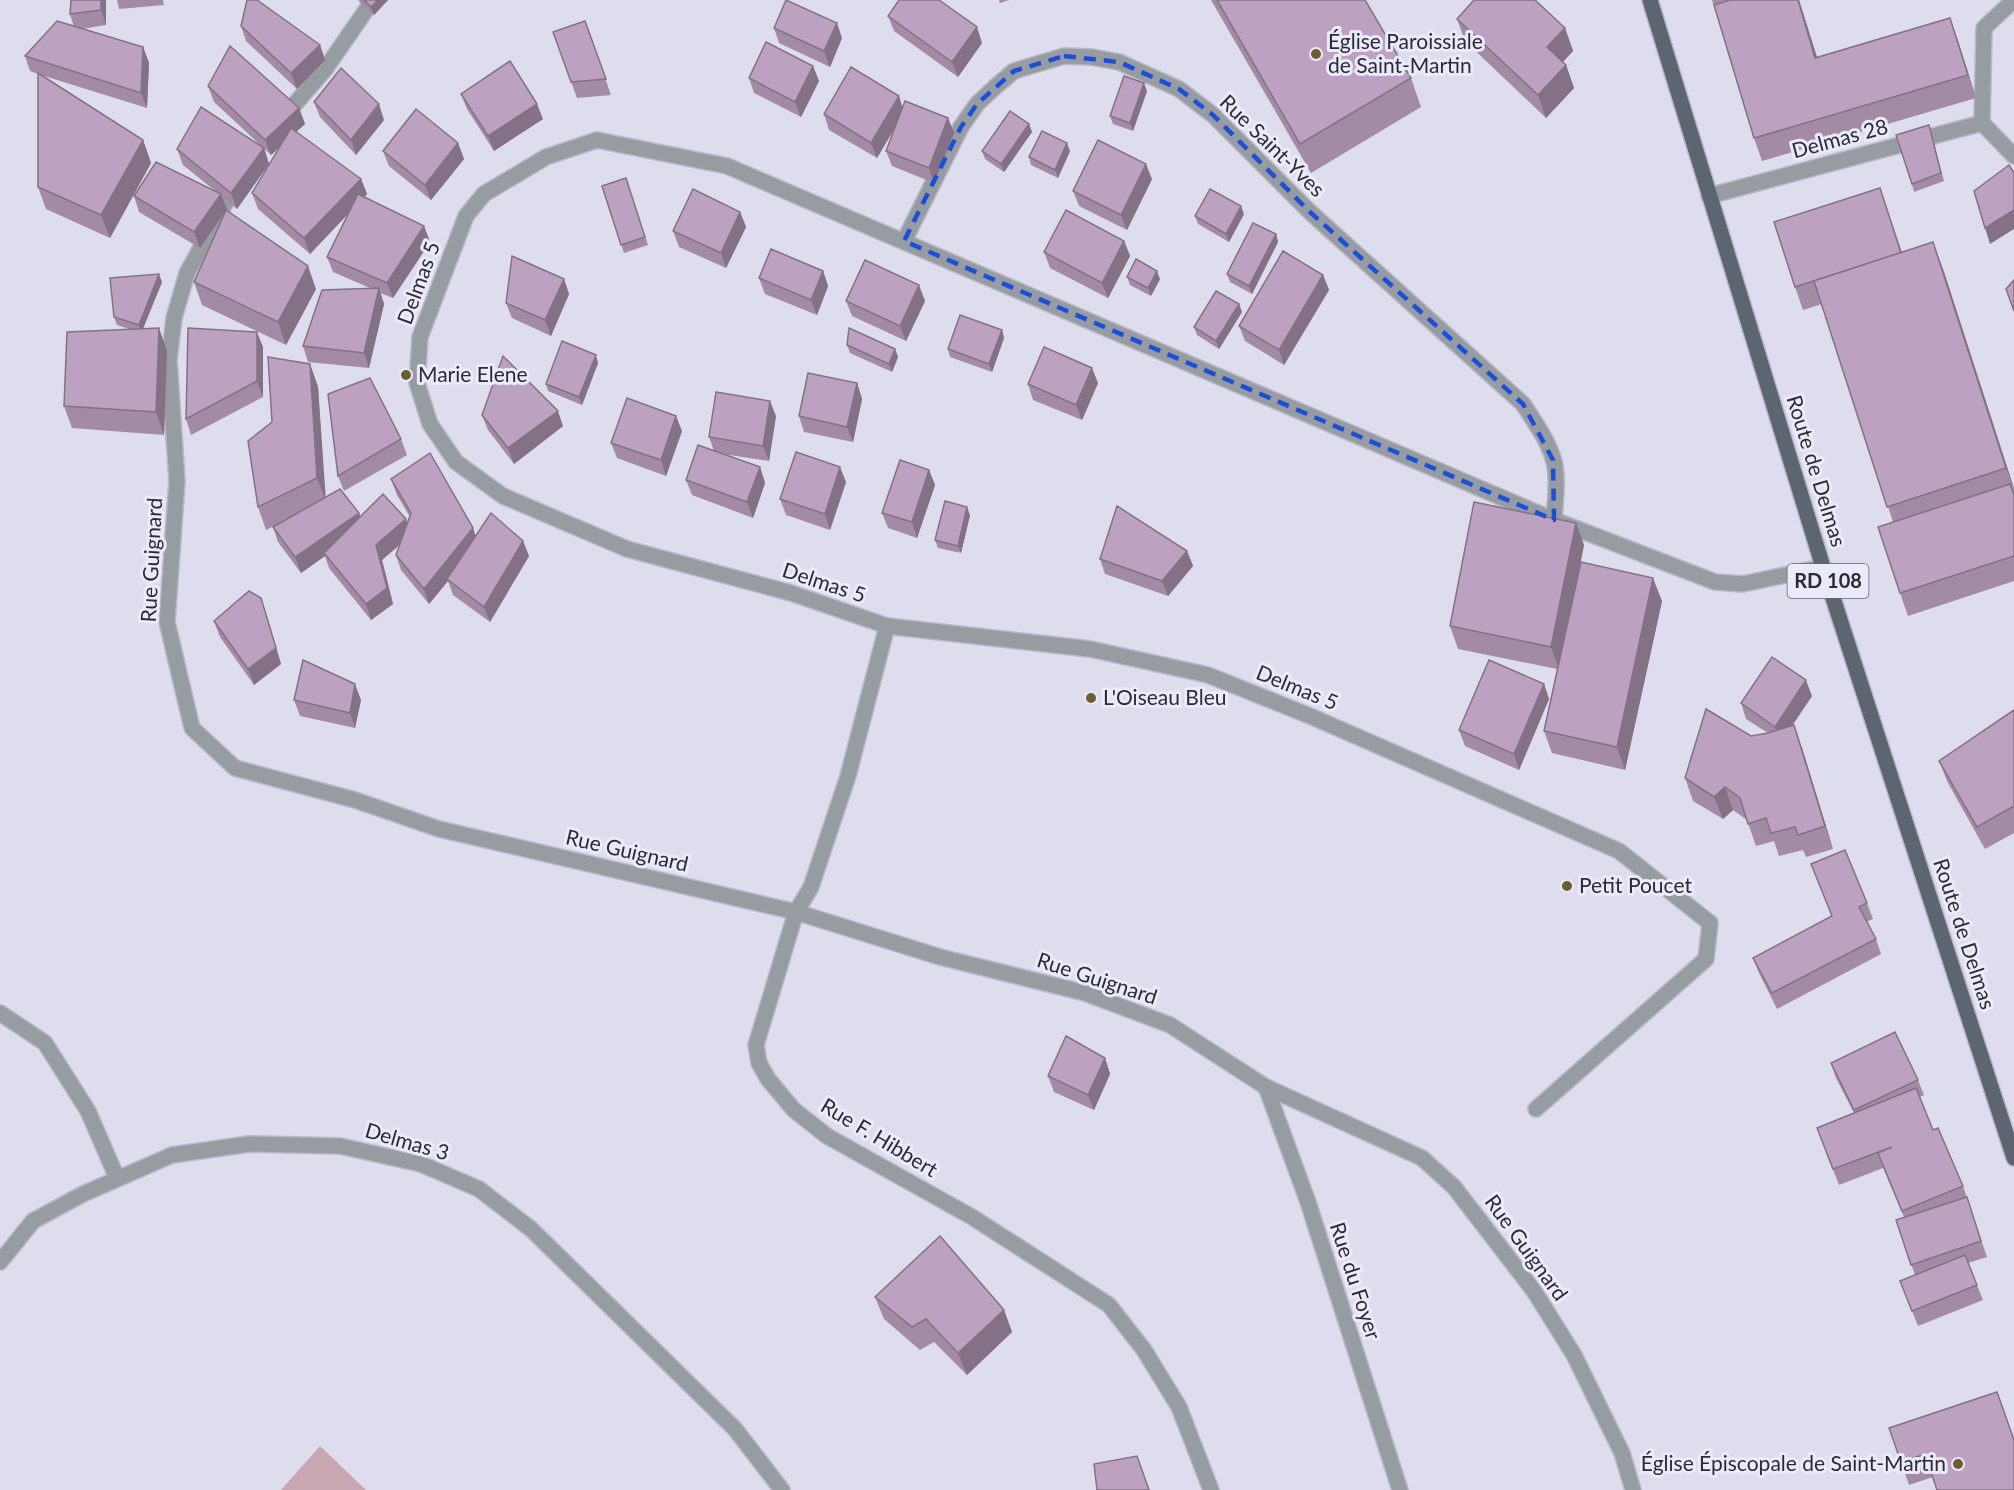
<svg xmlns="http://www.w3.org/2000/svg" width="2014" height="1490" viewBox="0 0 2014 1490" font-family="Lato,sans-serif">
  <style>
    .green { fill: #c8a7b2 }
    .lines { fill: none; stroke-linecap: round; stroke-linejoin: round }
    .street-casing { stroke: #bab9c8; stroke-width: 18 }
    .primary-casing { stroke: #bab9c8; stroke-width: 18 }
    .street { stroke: #979ca3; stroke-width: 15 }
    .primary { stroke: #5d6570; stroke-width: 15 }
    .wall { fill: #a38aa5 }
    .shaded-wall { fill: #847186 }
    .building { fill: #bda1c0; stroke: #847186; stroke-width: 1.5 }
    .marked { fill: none; stroke: #1d4ed8; stroke-width: 4.5; stroke-dasharray: 12 8; stroke-linejoin: round }
    .poi-dot { fill: #6b602d; stroke: #ebeafc; stroke-width: 2 }
    .labels { text-anchor: middle; stroke-width: 6; stroke-linejoin: round; paint-order: stroke }
    .shield { fill: #ebeafc; stroke: #65646f; stroke-width: 1.5 }
    .shield-label { font-size: 20px; font-weight: bold; fill: #2b2b32 }
    .poi-label { font-size: 21px; fill: #2b2b32; stroke: #ebeafc; text-anchor: start }
    .street-label { font-size: 21px; fill: #2b2b32; stroke: #ebeafc }
  </style>
  <rect width="100%" height="100%" fill="#deddee"/>
  <polygon class="green" points="320,1446 366,1490 281,1490"/>
  <g class="lines">
    <defs>
      <g id="street">
        <polyline points="2014,0 1984,28 1982,123 2014,156"/>
        <polyline points="282,119 326,68 373,0"/>
        <polyline points="237,182 187,273 174,318 169,360 177,481 167,622 192,728 235,768 355,800 439,829 796,912 940,957 1085,993 1170,1025 1266,1087 1422,1158 1454,1187 1534,1291 1574,1355 1622,1453 1633,1490"/>
        <polyline points="1709,196 1982,123"/>
        <path d="M 904,241 L 961,127 L 977,104 L 995,87 L 1014,71 L 1064,56 L 1091,57 L 1119,62 L 1179,89 L 1213,115 L 1310,212 L 1523,404 C 1534,421 1547,439 1553,458 C 1559,477 1555,501 1554,520"/>
        <polyline points="887,626 848,776 811,887 796,912 756,1045 759,1063 768,1079 794,1110 827,1136 972,1217 1109,1305 1144,1350 1179,1407 1211,1490"/>
        <polyline points="0,1013 45,1043 88,1111 117,1178"/>
        <polyline points="1266,1087 1308,1202 1400,1490"/>
        <polyline points="1536,1109 1706,959 1710,923 1619,851 1310,716 1208,675 1090,649 887,626 791,593 627,549 503,496 456,462 430,424 417,383 420,337 466,216 484,194 546,157 597,140 727,166 1554,520 1715,582 1743,584 1823,567"/>
        <polyline points="0,1262 33,1221 83,1194 172,1155 249,1144 340,1146 421,1164 479,1189 531,1229 735,1429 782,1490"/>
      </g>
      <polyline id="primary" points="1650,0 1823,567 2014,1158"/>
    </defs>
    <use href="#street" class="street-casing"/>
    <use href="#primary" class="primary-casing"/>
    <use href="#street" class="street"/>
    <use href="#primary" class="primary"/>
  </g>
  <g class="wall">
    <polygon points="71,0 106,0 106,25 82,29 143,47 149,63 147,108 41,75 143,140 151,163 110,238 46,209 38,187 38,74 30,71 25,56 74,27 70,14"/>
    <polygon points="117,0 163,0 164,5 119,9"/>
    <polygon points="358,0 388,0 374,15"/>
    <polygon points="999,0 1009,0 1000,3"/>
    <polygon points="1211,0 1365,0 1411,78 1421,107 1311,173"/>
    <polygon points="1712,0 1799,0 1817,57 1950,18 1958,41 1976,98 1762,161 1754,138"/>
    <polygon points="888,16 982,43 958,77 894,31"/>
    <polygon points="1457,19 1565,28 1573,51 1563,62 1566,65 1574,88 1546,118 1465,41"/>
    <polygon points="585,21 611,95 577,98 553,32"/>
    <polygon points="241,26 320,45 325,60 297,89 246,41"/>
    <polygon points="774,28 842,38 830,67 779,43"/>
    <polygon points="813,66 819,81 801,117 754,93 749,78"/>
    <polygon points="208,86 299,108 305,124 296,132 361,179 367,194 364,197 424,226 430,242 393,298 380,293 384,304 369,368 308,362 303,346 370,288 333,272 327,257 349,213 310,254 258,209 252,193 281,146 271,155 214,102"/>
    <polygon points="1147,91 1133,131 1113,124 1110,116"/>
    <polygon points="461,94 543,119 494,151 467,109"/>
    <polygon points="314,102 384,120 356,155 320,117"/>
    <polygon points="903,107 948,118 954,133 934,183 892,166 886,151 895,128 877,158 829,130 824,114"/>
    <polygon points="1029,124 1032,132 1004,172 985,159 982,151"/>
    <polygon points="1929,125 1944,181 1914,192 1912,184"/>
    <polygon points="458,143 464,159 431,200 389,166 383,151"/>
    <polygon points="264,148 269,164 237,209 222,197 227,209 226,210 316,289 286,345 202,305 194,282 225,211 200,248 139,212 134,196 214,190 183,165 177,149"/>
    <polygon points="1070,151 1058,178 1031,165 1029,157"/>
    <polygon points="626,178 648,245 624,253 602,186"/>
    <polygon points="1152,179 1127,230 1079,206 1073,191"/>
    <polygon points="1880,188 1902,252 1933,242 1944,272 2014,488 2014,581 1908,616 1900,593 1893,522 1822,304 1803,310 1795,287"/>
    <polygon points="740,212 746,227 726,268 679,247 673,231"/>
    <polygon points="1244,214 1229,242 1198,224 1195,216"/>
    <polygon points="1276,234 1278,242 1252,294 1230,282 1227,274"/>
    <polygon points="1124,241 1130,256 1108,298 1050,268 1044,252"/>
    <polygon points="823,271 828,286 817,315 765,294 759,278"/>
    <polygon points="1323,275 1329,290 1284,365 1245,341 1239,326"/>
    <polygon points="1127,277 1160,279 1151,296 1130,285"/>
    <polygon points="564,279 569,294 551,336 512,318 506,303"/>
    <polygon points="162,282 143,329 167,351 164,435 72,428 64,406 132,330 117,325 114,317"/>
    <polygon points="846,301 925,301 906,341 852,316"/>
    <polygon points="1239,304 1242,312 1219,349 1197,335 1194,327"/>
    <polygon points="1002,330 1004,338 992,372 950,357 948,349"/>
    <polygon points="847,345 895,349 898,357 892,372 850,353"/>
    <polygon points="263,347 263,397 191,435 186,419"/>
    <polygon points="598,363 582,405 548,391 546,384"/>
    <polygon points="310,364 318,387 325,497 359,513 360,516 407,524 410,517 397,495 391,479 476,536 523,541 529,556 490,622 453,595 448,581 429,604 401,570 396,555 400,545 382,560 393,604 371,620 329,568 325,556 301,573 278,542 273,527 274,526 266,530 258,507 272,422"/>
    <polygon points="857,383 862,399 853,442 804,432 799,416"/>
    <polygon points="1098,383 1082,420 1033,400 1028,384"/>
    <polygon points="482,415 563,426 514,464 488,430"/>
    <polygon points="776,416 769,461 723,454 760,467 765,483 753,518 692,495 686,480 714,451 709,437"/>
    <polygon points="682,431 666,476 617,458 611,443"/>
    <polygon points="401,439 407,455 344,491 338,476"/>
    <polygon points="929,470 935,485 917,538 888,528 882,513"/>
    <polygon points="846,482 830,530 786,515 780,499"/>
    <polygon points="970,515 961,553 938,548 935,540"/>
    <polygon points="1576,523 1584,545 1580,565 1662,601 1625,770 1552,753 1544,731 1557,669 1458,649 1450,626"/>
    <polygon points="1187,551 1193,566 1168,596 1105,574 1100,559"/>
    <polygon points="266,613 281,664 254,685 220,637 214,621"/>
    <polygon points="1544,684 1549,699 1519,770 1465,746 1459,730"/>
    <polygon points="1812,696 1792,726 1802,748 1833,849 1806,857 1803,850 1779,856 1774,841 1756,846 1747,820 1733,810 1723,819 1693,801 1685,778 1751,736 1768,733 1746,719 1741,703"/>
    <polygon points="294,700 361,700 355,728 300,716"/>
    <polygon points="2014,710 2014,833 1985,849 1948,783 1939,761"/>
    <polygon points="1811,864 1867,903 1873,919 1866,922 1876,939 1881,954 1777,1009 1759,973 1753,958 1832,916"/>
    <polygon points="1105,1058 1110,1074 1094,1110 1054,1092 1048,1076"/>
    <polygon points="1831,1063 1918,1080 1924,1095 1920,1097 1933,1130 1963,1186 1987,1257 1968,1263 1983,1300 1918,1326 1900,1281 1915,1275 1896,1220 1904,1217 1883,1168 1839,1185 1817,1128 1854,1113 1836,1078"/>
    <polygon points="875,1297 1004,1310 1012,1332 967,1375 934,1342 920,1350 884,1319"/>
    <polygon points="1889,1428 2014,1490 1933,1477 1909,1485"/>
  </g>
  <g class="shaded-wall">
    <polygon points="101,0 106,0 106,25 101,10"/>
    <polygon points="378,0 388,0 374,15 371,7"/>
    <polygon points="1798,0 1799,0 1824,80 1815,58"/>
    <polygon points="1950,18 1958,41 1976,98 1968,75"/>
    <polygon points="837,23 842,38 830,67 824,51"/>
    <polygon points="977,27 982,43 958,77 952,62"/>
    <polygon points="1565,28 1573,51 1556,69 1547,47"/>
    <polygon points="320,45 325,60 297,89 291,73"/>
    <polygon points="143,47 149,63 147,108 141,93"/>
    <polygon points="1566,65 1574,88 1546,118 1538,95"/>
    <polygon points="813,66 819,81 801,117 795,102"/>
    <polygon points="1144,83 1147,91 1133,131 1130,123"/>
    <polygon points="899,96 904,112 877,158 871,143"/>
    <polygon points="379,104 384,120 356,155 351,140"/>
    <polygon points="537,104 543,119 494,151 488,136"/>
    <polygon points="299,108 305,124 271,155 265,140"/>
    <polygon points="948,118 954,133 934,183 929,168"/>
    <polygon points="1029,124 1032,132 1004,172 1001,164"/>
    <polygon points="143,140 151,163 110,238 101,215"/>
    <polygon points="458,143 464,159 431,200 425,185"/>
    <polygon points="1067,143 1070,151 1058,178 1055,170"/>
    <polygon points="264,148 269,164 237,209 231,193"/>
    <polygon points="1146,164 1152,179 1127,230 1121,215"/>
    <polygon points="361,179 367,194 310,254 304,238"/>
    <polygon points="221,194 227,209 200,248 194,232"/>
    <polygon points="1241,206 1244,214 1229,242 1226,234"/>
    <polygon points="2014,210 2014,229 1990,244 1985,228"/>
    <polygon points="740,212 746,227 726,268 721,253"/>
    <polygon points="424,226 430,242 393,298 387,283"/>
    <polygon points="1276,234 1278,242 1252,294 1249,286"/>
    <polygon points="1124,241 1130,256 1108,298 1102,283"/>
    <polygon points="1933,242 1944,272 2014,489 2006,468"/>
    <polygon points="308,266 316,289 286,345 278,322"/>
    <polygon points="823,271 828,286 817,315 811,300"/>
    <polygon points="1157,271 1160,279 1151,296 1148,288"/>
    <polygon points="159,274 162,282 141,333 139,325"/>
    <polygon points="1323,275 1329,290 1284,365 1279,350"/>
    <polygon points="564,279 569,294 551,336 545,320"/>
    <polygon points="919,285 925,301 906,341 900,326"/>
    <polygon points="379,288 384,304 369,368 364,353"/>
    <polygon points="1239,304 1242,312 1219,349 1216,341"/>
    <polygon points="159,328 167,351 164,435 156,412"/>
    <polygon points="1002,330 1004,338 992,372 989,364"/>
    <polygon points="257,332 263,347 263,397 257,381"/>
    <polygon points="895,349 898,357 892,372 889,364"/>
    <polygon points="596,355 598,363 582,405 579,397"/>
    <polygon points="310,364 318,387 326,501 317,478"/>
    <polygon points="1092,368 1098,383 1082,420 1076,405"/>
    <polygon points="857,383 862,399 853,442 847,427"/>
    <polygon points="770,401 776,416 769,461 763,446"/>
    <polygon points="558,411 563,426 514,464 508,448"/>
    <polygon points="676,416 682,431 666,476 661,460"/>
    <polygon points="760,467 765,483 753,518 747,502"/>
    <polygon points="840,467 846,482 830,530 825,514"/>
    <polygon points="929,470 935,485 917,538 912,522"/>
    <polygon points="967,507 970,515 961,553 958,546"/>
    <polygon points="359,513 364,528 324,553 325,556 301,573 295,557"/>
    <polygon points="406,519 411,534 382,560 393,604 371,620 366,604 376,545"/>
    <polygon points="1576,523 1584,545 1559,669 1551,647"/>
    <polygon points="473,528 478,543 447,579 448,581 429,604 424,589"/>
    <polygon points="523,541 529,556 490,622 484,607"/>
    <polygon points="1187,551 1193,566 1168,596 1162,581"/>
    <polygon points="1653,578 1662,601 1625,770 1617,747"/>
    <polygon points="261,598 281,664 254,685 248,669"/>
    <polygon points="1806,680 1812,696 1781,742 1775,727"/>
    <polygon points="355,684 361,700 355,728 350,713"/>
    <polygon points="1544,684 1549,699 1519,770 1514,754"/>
    <polygon points="1794,725 1802,748 1833,849 1825,826"/>
    <polygon points="1725,787 1733,810 1723,819 1714,797"/>
    <polygon points="1105,1058 1110,1074 1094,1110 1088,1095"/>
    <polygon points="1004,1310 1012,1332 967,1375 958,1353"/>
  </g>
  <g class="building">
    <polygon points="71,0 101,0 101,10 70,14"/>
    <polygon points="247,0 257,0 320,45 291,73 241,26"/>
    <polygon points="364,0 378,0 371,7"/>
    <polygon points="786,0 837,23 824,51 774,28"/>
    <polygon points="899,0 939,0 977,27 952,62 888,16"/>
    <polygon points="1217,0 1365,0 1411,78 1300,144"/>
    <polygon points="1474,0 1535,0 1565,28 1547,47 1566,65 1538,95 1457,19"/>
    <polygon points="1730,0 1798,0 1815,58 1950,18 1968,75 1754,138 1714,5"/>
    <polygon points="57,21 143,47 141,93 25,56"/>
    <polygon points="585,21 606,79 571,82 553,32"/>
    <polygon points="766,42 813,66 795,102 749,78"/>
    <polygon points="230,46 299,108 265,140 208,86"/>
    <polygon points="510,61 537,104 488,136 461,94"/>
    <polygon points="851,67 899,96 871,143 824,114"/>
    <polygon points="341,68 379,104 351,140 314,102"/>
    <polygon points="38,73 143,140 101,215 38,187"/>
    <polygon points="1124,76 1144,83 1130,123 1110,116"/>
    <polygon points="905,101 948,118 929,168 886,151"/>
    <polygon points="201,107 264,148 231,193 177,149"/>
    <polygon points="416,109 458,143 425,185 383,151"/>
    <polygon points="1010,111 1029,124 1001,164 982,151"/>
    <polygon points="1929,125 1941,173 1912,184 1896,135"/>
    <polygon points="291,128 361,179 304,238 252,193"/>
    <polygon points="1042,131 1067,143 1055,170 1029,157"/>
    <polygon points="1098,140 1146,164 1121,215 1073,191"/>
    <polygon points="156,162 221,194 194,232 134,196"/>
    <polygon points="2009,165 2014,173 2014,210 1985,228 1974,191"/>
    <polygon points="626,178 645,237 621,245 602,186"/>
    <polygon points="1880,188 1901,253 1795,287 1774,222"/>
    <polygon points="693,189 740,212 721,253 673,231"/>
    <polygon points="1210,189 1241,206 1226,234 1195,216"/>
    <polygon points="358,194 424,226 387,283 327,257"/>
    <polygon points="226,210 308,266 278,322 194,282"/>
    <polygon points="1066,210 1124,241 1102,283 1044,252"/>
    <polygon points="1253,223 1276,234 1249,286 1227,274"/>
    <polygon points="1933,242 2006,468 1887,507 1814,281"/>
    <polygon points="771,249 823,271 811,300 759,278"/>
    <polygon points="1283,251 1323,275 1279,350 1239,326"/>
    <polygon points="512,256 564,279 545,320 506,303"/>
    <polygon points="1136,259 1157,271 1148,288 1127,277"/>
    <polygon points="865,260 919,285 900,326 846,301"/>
    <polygon points="159,274 139,325 114,317 110,278"/>
    <polygon points="2014,280 2014,311 2006,289"/>
    <polygon points="379,288 364,353 303,346 322,290"/>
    <polygon points="1216,291 1239,304 1216,341 1194,327"/>
    <polygon points="960,315 1002,330 989,364 948,349"/>
    <polygon points="159,328 156,412 64,406 67,332"/>
    <polygon points="188,328 257,332 257,381 186,419"/>
    <polygon points="849,328 895,349 889,364 847,345"/>
    <polygon points="562,341 596,355 579,397 546,384"/>
    <polygon points="1044,347 1092,368 1076,405 1028,384"/>
    <polygon points="503,356 558,411 508,448 482,415"/>
    <polygon points="268,357 310,364 317,478 258,507 248,441 272,422"/>
    <polygon points="808,373 857,383 847,427 799,416"/>
    <polygon points="370,378 401,439 338,476 328,394"/>
    <polygon points="716,392 770,401 763,446 709,437"/>
    <polygon points="627,398 676,416 661,460 611,443"/>
    <polygon points="698,445 760,467 747,502 686,480"/>
    <polygon points="796,452 840,467 825,514 780,499"/>
    <polygon points="430,453 473,528 424,589 396,555 411,513 391,479"/>
    <polygon points="900,460 929,470 912,522 882,513"/>
    <polygon points="2010,484 2014,495 2014,556 1900,593 1878,527"/>
    <polygon points="340,489 359,513 295,557 273,527"/>
    <polygon points="383,494 406,519 376,545 387,588 366,604 324,553"/>
    <polygon points="945,501 967,507 958,546 935,540"/>
    <polygon points="1474,502 1576,523 1551,647 1450,626"/>
    <polygon points="1117,506 1187,551 1162,581 1100,559"/>
    <polygon points="491,513 523,541 484,607 447,579"/>
    <polygon points="1581,562 1653,578 1617,747 1544,731"/>
    <polygon points="249,591 261,598 276,648 248,669 214,621"/>
    <polygon points="1772,657 1806,680 1775,727 1741,703"/>
    <polygon points="303,660 355,684 350,713 294,700"/>
    <polygon points="1489,660 1544,684 1514,754 1459,730"/>
    <polygon points="1706,709 1751,736 1768,733 1794,725 1825,826 1798,835 1795,827 1771,833 1766,818 1748,824 1740,798 1725,787 1714,797 1685,778"/>
    <polygon points="2014,710 2014,806 1977,827 1939,761"/>
    <polygon points="1845,850 1867,903 1859,907 1876,939 1772,993 1753,958 1832,916 1811,864"/>
    <polygon points="1895,1032 1918,1080 1854,1110 1831,1063"/>
    <polygon points="1066,1036 1105,1058 1088,1095 1048,1076"/>
    <polygon points="1916,1088 1933,1130 1938,1128 1963,1186 1902,1211 1878,1153 1892,1147 1833,1169 1817,1128"/>
    <polygon points="1967,1197 1981,1241 1911,1265 1896,1220"/>
    <polygon points="940,1236 1004,1310 958,1353 926,1319 912,1327 875,1297"/>
    <polygon points="1965,1255 1977,1285 1912,1311 1900,1281"/>
    <polygon points="1997,1392 2014,1440 2014,1490 1937,1490 1925,1454 1901,1462 1889,1428"/>
    <polygon points="1137,1456 1149,1490 1097,1490 1094,1464"/>
  </g>
  <path class="marked" d="M 1064,56 L 1119,62 L 1179,89 L 1213,115 L 1310,212 L 1523,404 L 1553,460 L 1554,520 L 904,241 L 961,127 L 977,104 L 1014,71 Z"/>
  <g class="poi-dot">
    <circle cx="1316" cy="54" r="6"/>
    <circle cx="406" cy="375" r="6"/>
    <circle cx="1091" cy="698" r="6"/>
    <circle cx="1567" cy="886" r="6"/>
    <circle cx="1958" cy="1464" r="6"/>
  </g>
  <g class="labels">
    <rect class="shield" x="1787.5" y="564" width="81" height="34" rx="4.5"/>
    <g class="shield-label">
      <text x="1828" y="588">RD 108</text>
    </g>
    <g class="poi-label">
      <text x="1328" y="49">Église Paroissiale<tspan x="1328" dy="24">de Saint-Martin</tspan></text>
      <text x="418" y="382">Marie Elene</text>
      <text x="1103" y="705">L'Oiseau Bleu</text>
      <text x="1579" y="893">Petit Poucet</text>
      <text x="1946" y="1471" text-anchor="end">Église Épiscopale de Saint-Martin</text>
    </g>
    <g class="street-label">
      <text transform="translate(1840 139) rotate(-15)" y="7">Delmas 28</text>
      <text transform="translate(1272 146) rotate(44)" y="7">Rue Saint-Yves</text>
      <text transform="translate(419 283) rotate(-70)" y="7">Delmas 5</text>
      <text transform="translate(1816 471) rotate(73)" y="7">Route de Delmas</text>
      <text transform="translate(152 560) rotate(-87)" y="7">Rue Guignard</text>
      <text transform="translate(824 583) rotate(18)" y="7">Delmas 5</text>
      <text transform="translate(1297 688) rotate(22)" y="7">Delmas 5</text>
      <text transform="translate(627 851) rotate(13)" y="7">Rue Guignard</text>
      <text transform="translate(1964 934) rotate(72)" y="7">Route de Delmas</text>
      <text transform="translate(1097 979) rotate(18)" y="7">Rue Guignard</text>
      <text transform="translate(879 1138) rotate(31)" y="7">Rue F. Hibbert</text>
      <text transform="translate(407 1142) rotate(16)" y="7">Delmas 3</text>
      <text transform="translate(1526 1248) rotate(54)" y="7">Rue Guignard</text>
      <text transform="translate(1355 1281) rotate(72)" y="7">Rue du Foyer</text>
    </g>
  </g>
</svg>
